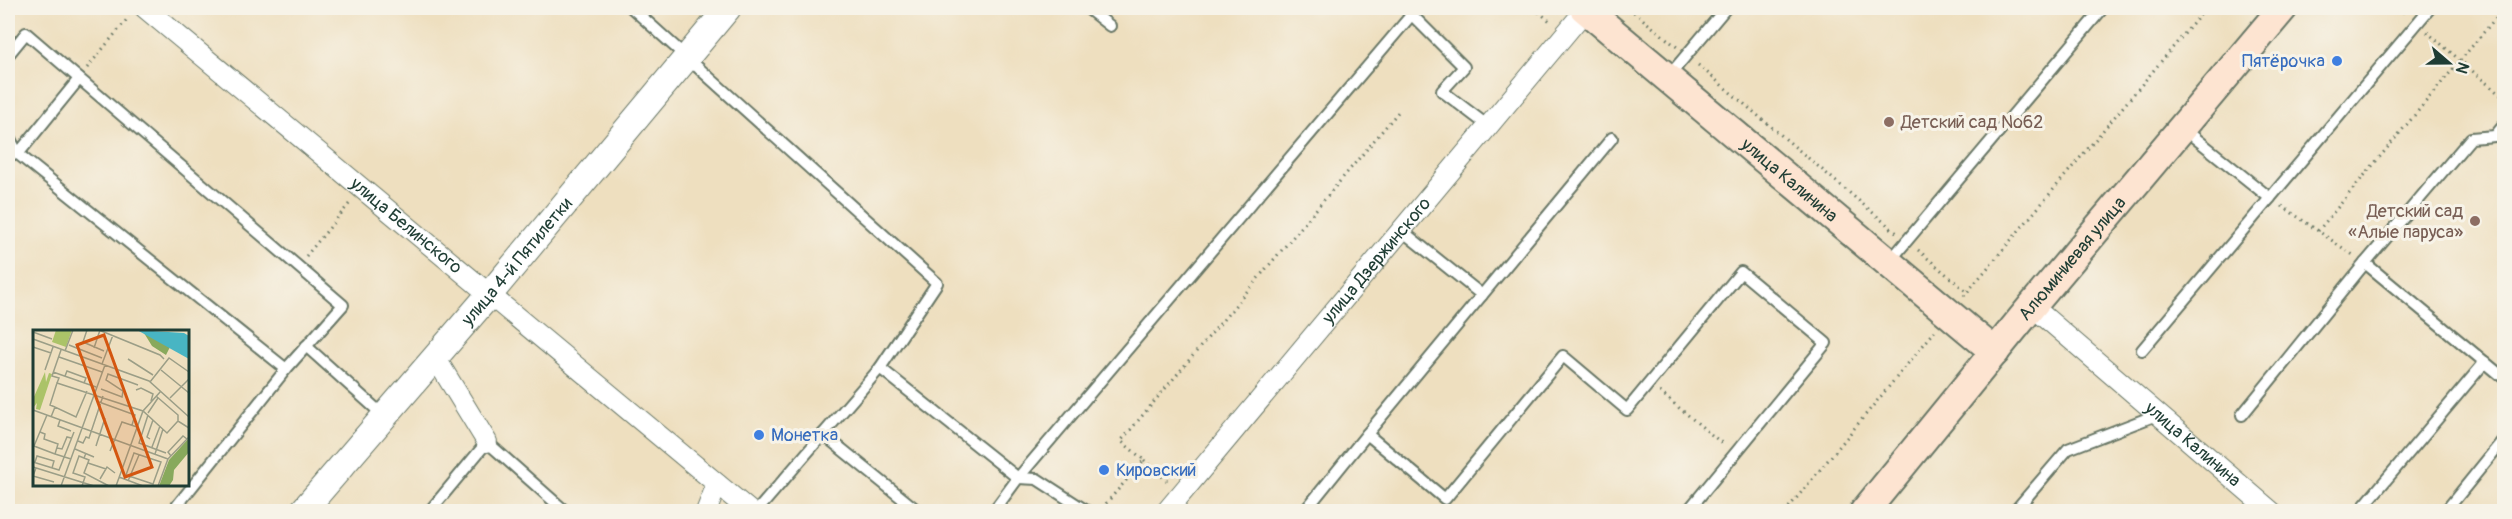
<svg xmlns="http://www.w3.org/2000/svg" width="2512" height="519" viewBox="0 0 2512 519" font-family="Pangolin,sans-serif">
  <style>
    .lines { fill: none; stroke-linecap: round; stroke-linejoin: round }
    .service-casing { stroke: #677665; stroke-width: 14 }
    .minor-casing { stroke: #677665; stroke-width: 22 }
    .tertiary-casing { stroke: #677665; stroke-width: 28 }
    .secondary-casing { stroke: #677665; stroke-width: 32 }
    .path { stroke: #677665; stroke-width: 3; stroke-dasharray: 1.5 4.5; stroke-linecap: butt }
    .service { stroke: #fff; stroke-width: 10 }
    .minor { stroke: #fff; stroke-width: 20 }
    .tertiary { stroke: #fff; stroke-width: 26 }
    .secondary { stroke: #fde4d1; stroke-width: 28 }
    .shop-dot { fill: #3f7fe0; stroke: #f7f3e8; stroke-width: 2 }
    .education-dot { fill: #8d6e63; stroke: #f7f3e8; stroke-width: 2 }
    .labels { text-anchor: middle; stroke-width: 6; stroke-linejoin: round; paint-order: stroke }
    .shop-label { font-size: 18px; fill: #366cbe; stroke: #f7f3e8; text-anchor: start }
    .education-label { font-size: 18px; fill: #785e54; stroke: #f7f3e8; text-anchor: start }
    .street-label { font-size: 18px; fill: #1f3d34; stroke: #f7f3e8 }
    .inset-road { fill: none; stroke: #9b9e87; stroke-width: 1.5 }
    .view { fill: #d45610; fill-opacity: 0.15; stroke: #d45610; stroke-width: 3 }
    .inset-edge { fill: none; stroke: #1f3d34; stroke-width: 3 }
  </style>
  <rect width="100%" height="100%" fill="#f7f3e8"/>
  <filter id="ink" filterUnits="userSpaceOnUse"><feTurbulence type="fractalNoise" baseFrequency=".0167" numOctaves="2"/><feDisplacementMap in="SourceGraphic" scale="12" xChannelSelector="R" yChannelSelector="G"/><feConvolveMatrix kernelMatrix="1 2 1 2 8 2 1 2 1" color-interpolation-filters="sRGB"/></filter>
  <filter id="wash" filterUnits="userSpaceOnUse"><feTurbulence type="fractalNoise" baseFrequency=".008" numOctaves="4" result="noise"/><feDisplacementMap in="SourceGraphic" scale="24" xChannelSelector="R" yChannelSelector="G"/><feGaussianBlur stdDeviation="1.35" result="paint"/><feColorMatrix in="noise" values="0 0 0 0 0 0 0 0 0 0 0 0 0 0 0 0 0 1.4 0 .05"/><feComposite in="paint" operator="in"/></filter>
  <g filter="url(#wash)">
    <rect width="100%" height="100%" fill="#eedfbf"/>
  </g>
  <g filter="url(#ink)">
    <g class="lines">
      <defs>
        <g id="service">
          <polyline points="632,8 937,283 880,368 756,512"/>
          <polyline points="1087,8 1110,26"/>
          <polyline points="1405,8 1464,67 1442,91 1488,126"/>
          <polyline points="8,55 26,33 343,305 286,369 172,512"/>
          <polyline points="1668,77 1726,8"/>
          <polyline points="2184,129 2270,198"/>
          <polyline points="8,135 18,154 286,369"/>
          <polyline points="1612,138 1367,434 1445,499 1563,356 1627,410 1741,272 1826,343 1687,512"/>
          <polyline points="18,154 79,79"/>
          <polyline points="1401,230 1482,295"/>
          <polyline points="1889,262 2103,8"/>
          <polyline points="2365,263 2504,378"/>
          <polyline points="306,346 384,416"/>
          <polyline points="2142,350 2430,8"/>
          <polyline points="880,368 1018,478 1037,479 1088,512"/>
          <polyline points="2242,415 2365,263 2471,138 2495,136 2504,125"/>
          <polyline points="823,434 919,512"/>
          <polyline points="429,512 487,442 566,512"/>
          <polyline points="993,512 1018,478 1413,13"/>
          <polyline points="1304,512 1367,434"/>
          <polyline points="2014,512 2068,449 2159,414"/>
          <polyline points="2359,512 2485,362"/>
          <polyline points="2445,512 2504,439"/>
        </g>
        <g id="minor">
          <path id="s1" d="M 145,8 L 751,512"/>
          <path id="s2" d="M 2032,306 L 2272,512"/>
          <polyline points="435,357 487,442"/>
          <polyline points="706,512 717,484"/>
          <path id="s3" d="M 1166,512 L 1587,8"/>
        </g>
        <g id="tertiary">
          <path id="s4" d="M 302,512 L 489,295 L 728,8"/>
        </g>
        <g id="secondary">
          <path id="s5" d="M 1584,8 L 1995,352"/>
          <path id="s6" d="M 1864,512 L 2032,306 L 2283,8"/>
        </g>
      </defs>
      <use href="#service" class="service-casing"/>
      <use href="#minor" class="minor-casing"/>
      <use href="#tertiary" class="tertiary-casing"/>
      <use href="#secondary" class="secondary-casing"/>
      <g class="path">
        <polyline points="1534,8 1551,22"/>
        <polyline points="1629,8 1677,47"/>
        <polyline points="2398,8 2406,14"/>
        <polyline points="2427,32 2504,98"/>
        <polyline points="1698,65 1897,233"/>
        <polyline points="87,68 129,17"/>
        <polyline points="2282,206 2353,255"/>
        <polyline points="2318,231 2504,8"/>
        <polyline points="1918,250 1967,292"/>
        <polyline points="306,256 350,203"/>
        <polyline points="1964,296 2206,8"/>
        <polyline points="1660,392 1724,445"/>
        <polyline points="1144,460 1167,481"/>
        <polyline points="1102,508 1144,460 1121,441 1399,111"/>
        <polyline points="1785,512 1935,331"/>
      </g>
      <use href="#service" class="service"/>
      <use href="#minor" class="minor"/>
      <use href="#tertiary" class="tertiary"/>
      <use href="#secondary" class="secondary"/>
    </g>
  </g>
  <g class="shop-dot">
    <circle cx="2337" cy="61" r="6"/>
    <circle cx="759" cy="435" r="6"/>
    <circle cx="1104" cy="470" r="6"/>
  </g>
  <g class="education-dot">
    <circle cx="1889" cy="122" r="6"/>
    <circle cx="2475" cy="221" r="6"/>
  </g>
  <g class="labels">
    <g class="shop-label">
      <text x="2325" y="67" text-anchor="end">Пятёрочка</text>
      <text x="771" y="441">Монетка</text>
      <text x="1116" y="476">Кировский</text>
    </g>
    <g class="education-label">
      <text x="1901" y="128">Детский сад №62</text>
      <text x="2463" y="217" text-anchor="end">Детский сад<tspan x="2463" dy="21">«Алые паруса»</tspan></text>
    </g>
    <g class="street-label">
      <text dy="6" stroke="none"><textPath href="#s5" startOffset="268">улица Калинина</textPath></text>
      <text dy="6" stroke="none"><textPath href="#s1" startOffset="340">улица Белинского</textPath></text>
      <text dy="6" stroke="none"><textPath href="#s6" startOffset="328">Алюминиевая улица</textPath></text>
      <text dy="6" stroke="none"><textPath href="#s3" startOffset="328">улица Дзержинского</textPath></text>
      <text dy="6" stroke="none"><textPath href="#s4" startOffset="330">улица 4-й Пятилетки</textPath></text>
      <text dy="6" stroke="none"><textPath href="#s2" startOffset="212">улица Калинина</textPath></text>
    </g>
  </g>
  <g transform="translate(33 330)">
    <rect width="156" height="156" fill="#eedfbf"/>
    <path d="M 23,0 L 39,0 L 33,17 L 19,12 ZM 12,42 L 13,52 L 16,43 L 19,44 L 7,80 L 3,79 L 4,73 L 0,78 L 0,69 Z" fill="#abc368"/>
    <path d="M 111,3 L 137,17 L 133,25 L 119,16 ZM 156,108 L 156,122 L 141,140 L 140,150 L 136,156 L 126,156 L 136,130 Z" fill="#88a95c"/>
    <path d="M 104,0 L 151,3 L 156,6 L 156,29 Z" fill="#48b5c3"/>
    <path class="inset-road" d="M 54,0 L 50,12 L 71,21M 66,0 L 127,25 L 131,29M 0,2 L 19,9M 0,9 L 116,51 L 156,87M 36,15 L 69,28M 0,17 L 18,23M 61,18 L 67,0M 28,20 L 19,46 L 26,48 L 24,53 L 110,81 L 134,103 L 145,91 L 156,98M 32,21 L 40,0M 26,27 L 69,42M 95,29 L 120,45M 69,34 L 80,5M 12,40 L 20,17M 128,40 L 156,63M 20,42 L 63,57M 32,46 L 34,41 L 53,48 L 51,53M 117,52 L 136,28 L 156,42M 68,59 L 89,67 L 90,61 L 73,50 L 75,44 L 105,55M 103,60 L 108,58 L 120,64 L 118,71M 123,66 L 145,85 L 145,91M 137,68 L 156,49M 66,72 L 102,85 L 99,95M 22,77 L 17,75 L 24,53M 0,80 L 135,129M 115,83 L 125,68M 14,85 L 1,116 L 22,124M 115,85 L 106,113 L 133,123M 18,87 L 22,77 L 43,87 L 54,61M 27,90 L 25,96 L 38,101M 7,102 L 12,104 L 11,109 L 25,114 L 22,124 L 38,129M 117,109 L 114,107 L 120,90M 45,111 L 50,113 L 53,107 L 56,108 L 70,66M 63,116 L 72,88M 119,117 L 127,96M 24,118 L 29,119 L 34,107 L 38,108M 42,119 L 61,127M 77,121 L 89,92 L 104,97M 53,123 L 51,128 L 56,130 L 51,143 L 76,156M 101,123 L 128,132 L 120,154 L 93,145 ZM 122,124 L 130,99M 138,126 L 135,122 L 150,106 L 154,109M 0,132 L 26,140 L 41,102M 2,132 L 4,126 L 21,131 L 19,138M 55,133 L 73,139M 0,137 L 61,156M 3,138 L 0,146 L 21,152M 86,147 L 110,156M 67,149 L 74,137 L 82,143M 95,151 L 106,125M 28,156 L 72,35M 49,156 L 52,147 L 40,143 L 46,126 L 51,128M 83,156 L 110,81 L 128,61M 125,156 L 135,129 L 156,107"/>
    <path class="view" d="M 71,5 L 119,137 L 92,147 L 44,15 Z"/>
    <rect width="156" height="156" class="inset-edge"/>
  </g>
  <rect width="2512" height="519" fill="none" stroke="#f7f3e8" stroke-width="30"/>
  <g transform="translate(2449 63) rotate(110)" stroke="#f7f3e8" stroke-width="4.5" paint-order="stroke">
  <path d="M0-4.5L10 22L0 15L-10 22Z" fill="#1f3d34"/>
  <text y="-9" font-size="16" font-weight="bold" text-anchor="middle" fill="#1f3d34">N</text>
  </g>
</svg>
